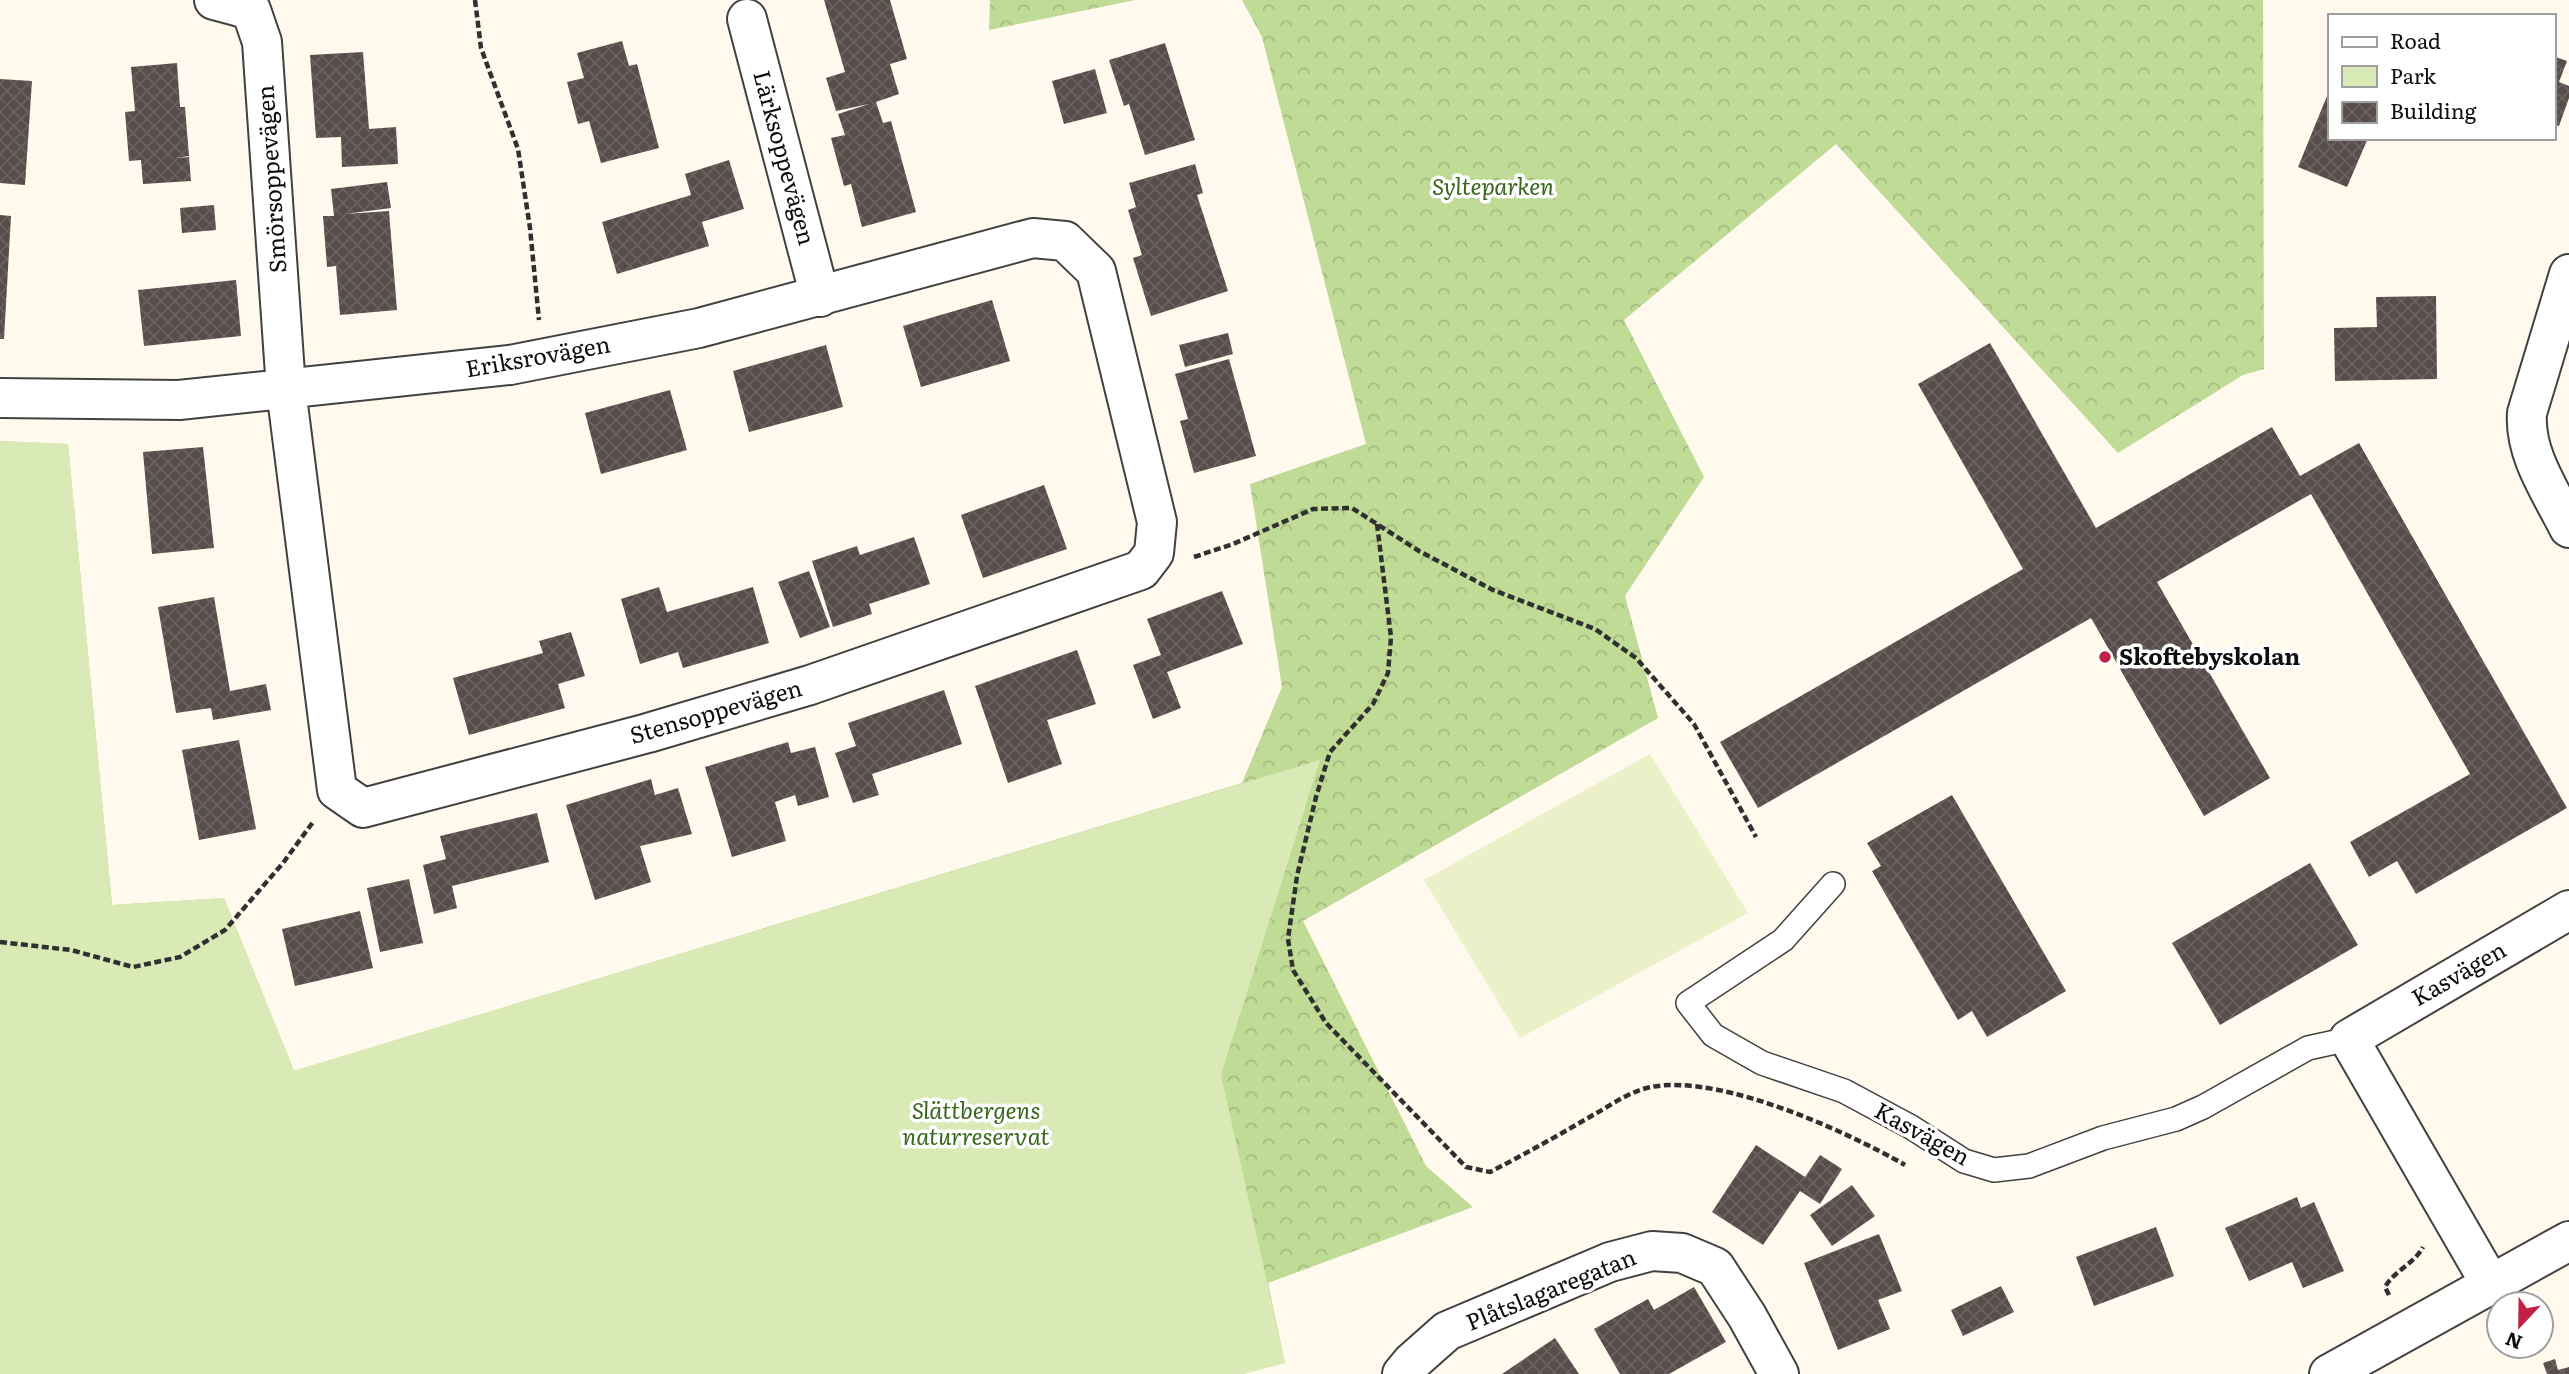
<svg xmlns="http://www.w3.org/2000/svg" width="2569" height="1374" viewBox="0 0 2569 1374" font-family="Literata,serif">
  <style>
    .forest { fill: url(#forest-crowns) }
    .park { fill: #daeab7 }
    .pitch { fill: #eaf1c9 }
    .building { fill: url(#building-cross-hatch) }
    .lines { fill: none; stroke-linecap: round; stroke-linejoin: round }
    .service-casing { stroke: #414141; stroke-width: 26 }
    .minor-casing { stroke: #414141; stroke-width: 42 }
    .path { stroke: #303030; stroke-width: 4.5; stroke-dasharray: 7 3.5; stroke-linecap: butt }
    .service { stroke: #fff; stroke-width: 23 }
    .minor { stroke: #fff; stroke-width: 38 }
    .poi-dot { fill: #c12243; stroke: #fff; stroke-width: 2.5 }
    .labels { text-anchor: middle; stroke-width: 7; stroke-linejoin: round; paint-order: stroke }
    .street-label { font-size: 23px; fill: #0e0e0e; stroke: #fff }
    .park-label { font-size: 23px; font-style: italic; fill: #38671c; stroke: #fff }
    .poi-label { font-size: 23px; font-weight: bold; fill: #0e0e0e; stroke: #fff; text-anchor: start }
  </style>
  <defs>
    <pattern id="forest-crowns" width="20" height="18" patternUnits="userSpaceOnUse" patternTransform="scale(1.75)"><rect width="20" height="18" fill="#c0db96"/><path d="M2 6a3 3 0 1 1 6 0M12 15a3 3 0 1 1 6 0" fill="none" stroke="#a4bb80"/></pattern>
    <pattern id="building-cross-hatch" width="8" height="8" patternUnits="userSpaceOnUse" patternTransform="scale(1.75)"><rect width="8" height="8" fill="#574d4a"/><path d="M0 0l8 8M0 8l8-8" fill="none" stroke="#6a6260"/></pattern>
  </defs>
  <rect width="100%" height="100%" fill="#fff9ee"/>
  <g class="forest">
    <polygon points="990,0 1135,0 989,30"/>
    <polygon points="1242,0 2263,0 2264,369 2243,375 2118,453 1836,144 1624,320 1704,477 1625,596 1658,718 1303,921 1426,1166 1473,1207 1268,1283 1285,1363 1242,1374 0,1374 0,441 68,444 112,905 224,898 294,1071 1242,783 1282,687 1250,484 1366,444 1262,37"/>
  </g>
  <polygon class="park" points="0,441 68,444 112,905 224,898 294,1071 1320,760 1221,1075 1285,1363 1242,1374 0,1374"/>
  <polygon class="pitch" points="1650,754 1748,913 1520,1038 1424,880"/>
  <g class="building">
    <polygon points="824,0 890,0 907,59 890,64 899,94 876,102 883,123 891,121 916,212 862,227 851,184 844,186 831,138 845,135 838,114 869,104 836,111 826,78 845,72"/>
    <polygon points="622,41 629,66 637,64 659,148 601,163 589,121 578,124 567,82 584,78 577,53"/>
    <polygon points="1165,43 1195,140 1145,155 1129,104 1124,106 1109,60"/>
    <polygon points="363,52 369,129 396,127 398,164 342,167 341,137 316,138 310,55"/>
    <polygon points="2553,56 2567,61 2559,82 2569,86 2569,98 2559,126 2553,124"/>
    <polygon points="177,63 180,107 185,107 189,156 176,158 189,157 191,181 143,184 141,160 129,161 125,112 135,111 131,67"/>
    <polygon points="1095,69 1107,113 1064,124 1052,81"/>
    <polygon points="0,79 32,81 25,185 0,183"/>
    <polygon points="2327,96 2329,97 2329,138 2368,138 2347,187 2298,167"/>
    <polygon points="729,160 744,209 702,222 709,246 617,274 602,222 691,195 685,174"/>
    <polygon points="1195,164 1203,193 1197,195 1228,291 1151,316 1133,258 1142,255 1128,210 1136,207 1129,183"/>
    <polygon points="387,182 391,208 345,214 389,211 397,310 340,315 336,266 327,267 323,216 334,216 331,189"/>
    <polygon points="214,205 216,230 182,233 180,208"/>
    <polygon points="0,215 11,216 4,339 0,339"/>
    <polygon points="236,280 241,336 144,346 138,290"/>
    <polygon points="2436,296 2437,379 2335,381 2334,328 2377,327 2376,297"/>
    <polygon points="992,300 1010,361 921,387 903,326"/>
    <polygon points="1228,333 1233,354 1185,367 1179,345"/>
    <polygon points="1990,343 2096,528 2272,427 2300,476 2359,443 2567,808 2416,894 2397,861 2369,877 2350,842 2470,774 2311,494 2157,582 2270,778 2204,816 2091,618 1758,808 1720,742 2023,569 1918,384"/>
    <polygon points="826,345 843,407 749,432 733,371"/>
    <polygon points="1229,359 1256,456 1194,473 1180,421 1188,419 1175,374"/>
    <polygon points="670,390 687,450 601,474 585,413"/>
    <polygon points="203,447 214,548 152,554 143,452"/>
    <polygon points="1044,485 1067,549 983,578 961,515"/>
    <polygon points="914,537 930,584 869,604 872,614 833,627 812,561 857,546 860,555"/>
    <polygon points="809,571 830,627 800,638 778,582"/>
    <polygon points="659,587 667,612 753,587 769,643 683,668 678,652 640,664 621,599"/>
    <polygon points="1222,591 1243,644 1167,672 1181,708 1153,719 1133,665 1161,655 1147,619"/>
    <polygon points="214,597 230,691 266,684 271,710 213,720 211,708 176,713 158,607"/>
    <polygon points="571,632 585,676 558,684 565,708 469,735 453,678 543,653 539,641"/>
    <polygon points="1077,650 1096,704 1047,720 1062,764 1008,783 975,686"/>
    <polygon points="944,690 962,744 872,774 879,795 853,803 835,753 856,746 848,723"/>
    <polygon points="239,740 256,829 199,840 182,750"/>
    <polygon points="788,742 791,753 815,747 829,797 798,806 795,795 775,802 786,841 732,857 705,767"/>
    <polygon points="651,779 655,795 678,788 692,834 640,846 651,882 595,900 566,805"/>
    <polygon points="1952,795 2066,991 1987,1037 1972,1011 1958,1020 1872,871 1881,866 1867,843"/>
    <polygon points="537,813 549,862 452,886 457,908 434,914 423,865 446,859 440,836"/>
    <polygon points="2310,863 2358,945 2220,1025 2172,943"/>
    <polygon points="409,879 423,943 380,952 367,888"/>
    <polygon points="360,911 373,968 295,986 282,929"/>
    <polygon points="1756,1145 1805,1177 1820,1155 1842,1169 1820,1204 1800,1191 1763,1245 1712,1212"/>
    <polygon points="1852,1185 1875,1216 1832,1246 1810,1215"/>
    <polygon points="2297,1197 2301,1208 2314,1202 2344,1271 2303,1288 2292,1262 2249,1281 2225,1228"/>
    <polygon points="2156,1227 2174,1276 2094,1306 2076,1257"/>
    <polygon points="1879,1234 1902,1291 1878,1300 1890,1329 1838,1350 1804,1263"/>
    <polygon points="2001,1286 2014,1312 1963,1336 1951,1310"/>
    <polygon points="1694,1287 1726,1342 1669,1374 1620,1374 1594,1329 1648,1299 1654,1310"/>
    <polygon points="1555,1338 1579,1374 1502,1374"/>
    <polygon points="2555,1359 2558,1370 2569,1367 2569,1374 2547,1374 2543,1363"/>
  </g>
  <g class="lines">
    <defs>
      <polyline id="service" points="1833,884 1783,940 1688,1003 1713,1035 1762,1063 1844,1091 1911,1127 1964,1161 1994,1170 2029,1166 2103,1138 2176,1119 2203,1107 2308,1048 2349,1039"/>
      <g id="minor">
        <polyline points="747,19 820,297"/>
        <path d="M 2569,274 L 2527,413 C 2524,454 2551,492 2569,528"/>
        <polyline points="0,398 179,400 510,365 699,328 1033,238 1065,241 1096,271 1157,522 1154,553 1141,570 810,685 648,733 363,808 337,790 286,389 262,42 251,10 214,0"/>
        <polyline points="2490,1283 2349,1039 2569,910"/>
        <polyline points="1402,1374 1412,1362 1447,1331 1610,1262 1652,1251 1682,1253 1715,1267 1747,1316 1779,1374"/>
        <polyline points="2329,1374 2569,1241"/>
      </g>
    </defs>
    <use href="#service" class="service-casing"/>
    <use href="#minor" class="minor-casing"/>
    <g class="path">
      <polyline points="475,0 481,48 518,149 530,228 539,320"/>
      <path d="M 1377,524 L 1391,637 L 1388,673 L 1373,704 L 1330,752 L 1316,797 L 1297,876 L 1288,939 L 1293,970 L 1326,1023 L 1466,1167 L 1490,1172 C 1525,1154 1559,1135 1593,1115 C 1606,1108 1620,1098 1635,1092 C 1700,1063 1846,1131 1905,1165"/>
      <polyline points="1194,557 1233,544 1313,509 1352,508 1419,551 1493,590 1595,629 1636,658 1694,724 1756,837"/>
      <polyline points="0,942 71,950 133,967 180,957 225,930 283,863 313,822"/>
      <path d="M 2389,1295 L 2385,1287 C 2394,1271 2414,1264 2423,1247"/>
    </g>
    <use href="#service" class="service"/>
    <use href="#minor" class="minor"/>
  </g>
  <circle class="poi-dot" cx="2105" cy="657" r="7"/>
  <g class="labels">
    <g class="street-label">
      <text transform="translate(784 158) rotate(75)" y="8">Lärksoppevägen</text>
      <text transform="translate(272 179) rotate(-94)" y="8">Smörsoppevägen</text>
      <text transform="translate(538 357) rotate(-10)" y="8">Eriksrovägen</text>
      <text transform="translate(716 712) rotate(-16)" y="8">Stensoppevägen</text>
      <text transform="translate(2459 974) rotate(-30)" y="8">Kasvägen</text>
      <text transform="translate(1922 1134) rotate(29)" y="8">Kasvägen</text>
      <text transform="translate(1551 1290) rotate(-22)" y="8">Plåtslagaregatan</text>
    </g>
    <g class="park-label">
      <text x="1493" y="195">Sylteparken</text>
      <text x="976" y="1119">Slättbergens<tspan x="976" dy="26">naturreservat</tspan></text>
    </g>
    <g class="poi-label">
      <text x="2119" y="665">Skoftebyskolan</text>
    </g>
  </g>
  <rect x="2328" y="14" width="228" height="126" fill="#ffffff" stroke="#9f9f9f" stroke-width="2"/>
  <rect x="2342" y="37" width="35" height="10" fill="#ffffff" stroke="#9f9f9f" stroke-width="2"/>
  <text x="2390" y="49" font-size="21" fill="#0e0e0e">Road</text>
  <rect x="2342" y="66" width="35" height="21" fill="#daeab7" stroke="#9f9f9f" stroke-width="2"/>
  <text x="2390" y="84" font-size="21" fill="#0e0e0e">Park</text>
  <rect x="2342" y="102" width="35" height="21" fill="url(#building-cross-hatch)" stroke="#9f9f9f" stroke-width="2"/>
  <text x="2390" y="119" font-size="21" fill="#0e0e0e">Building</text>
  <g transform="translate(2520 1325) rotate(202)"><circle r="33" fill="#ffffff" stroke="#9f9f9f" stroke-width="2"/>
  <path d="M0-5L12 26L0 18L-12 26Z" fill="#c12243"/>
  <text y="-10" font-size="19" font-weight="bold" text-anchor="middle" fill="#0e0e0e">N</text>
  </g>
</svg>
